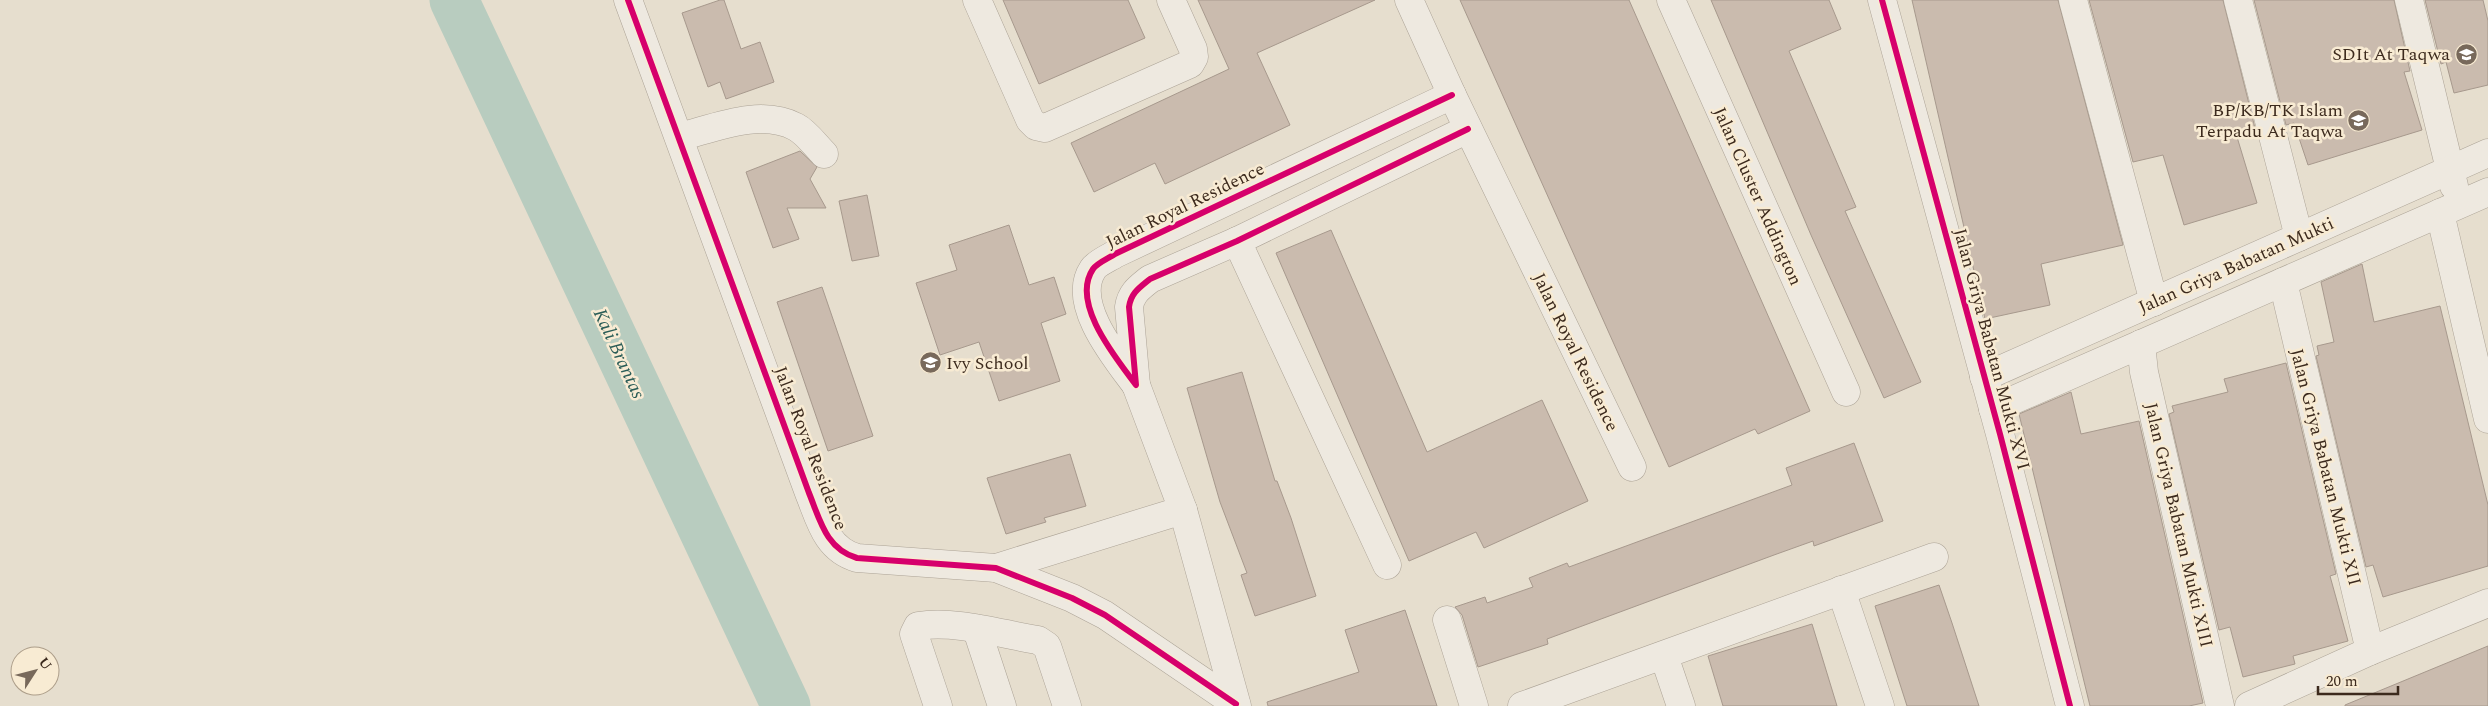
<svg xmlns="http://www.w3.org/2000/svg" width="2488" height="706" viewBox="0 0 2488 706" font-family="Spectral,serif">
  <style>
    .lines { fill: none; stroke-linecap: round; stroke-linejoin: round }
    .river { stroke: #b8ccbf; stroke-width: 49 }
    .building { fill: #cabbae; stroke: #a7998d }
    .minor-casing { stroke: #aca396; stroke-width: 29 }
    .minor { stroke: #eee9e0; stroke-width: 28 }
    .cycleway-casing { stroke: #f8ebd3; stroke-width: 9 }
    .cycleway { stroke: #d6006c; stroke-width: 6 }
    .labels { text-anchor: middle; stroke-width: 5; stroke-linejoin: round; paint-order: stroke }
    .poi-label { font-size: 18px; fill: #3c2a1d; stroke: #f8ebd3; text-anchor: end }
    .street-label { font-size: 18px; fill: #3c2a1d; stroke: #f8ebd3 }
    .water-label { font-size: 19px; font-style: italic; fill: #2b5d57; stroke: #f8ebd3 }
  </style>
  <rect width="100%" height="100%" fill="#e6dece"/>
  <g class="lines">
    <polyline class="river" points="454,0 786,706"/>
  </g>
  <g class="building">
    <polygon points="720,0 724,0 741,49 760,42 774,82 726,99 720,82 708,87 682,13"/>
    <polygon points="1003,0 1128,0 1145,38 1039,84"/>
    <polygon points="1198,0 1375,0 1257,53 1290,125 1165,184 1155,163 1094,192 1071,143 1229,69"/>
    <polygon points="1460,0 1629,0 1810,411 1758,434 1755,429 1669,467"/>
    <polygon points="1711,0 1829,0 1841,29 1789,51 1856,207 1845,211 1921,382 1884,398 1811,235"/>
    <polygon points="1912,0 2058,0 2123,245 2041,264 2050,305 1985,319"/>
    <polygon points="2089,0 2223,0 2256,132 2237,137 2257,203 2184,225 2163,155 2133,162"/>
    <polygon points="2254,0 2394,0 2410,71 2404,72 2422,130 2308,165 2294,123 2286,125"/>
    <polygon points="2425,0 2483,0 2488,21 2488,85 2454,93 2446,62 2441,64"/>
    <polygon points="800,151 817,167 810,179 826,208 787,208 799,239 773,248 746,172"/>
    <polygon points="867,195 879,256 852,261 839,201"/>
    <polygon points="1009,225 1029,285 1054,277 1066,314 1041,323 1060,381 999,401 979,342 940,355 916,283 957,270 949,245"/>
    <polygon points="1331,230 1427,452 1542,400 1588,501 1484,548 1476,532 1409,561 1276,253"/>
    <polygon points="2362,264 2374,322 2440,306 2488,505 2488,566 2383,597 2373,565 2366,567 2316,356 2319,355 2317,346 2334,342 2321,282"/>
    <polygon points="822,287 873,436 828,451 777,302"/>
    <polygon points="2286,363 2336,574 2330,576 2348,641 2293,656 2295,664 2243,677 2230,627 2219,630 2169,414 2174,412 2172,406 2228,392 2224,379"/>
    <polygon points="1242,372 1275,481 1277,481 1291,518 1316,596 1255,616 1241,575 1247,573 1220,502 1187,388"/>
    <polygon points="2071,392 2081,434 2139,421 2203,703 2189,706 2090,706 2019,414"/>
    <polygon points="1854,443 1883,521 1814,546 1813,541 1774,555 1547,639 1548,644 1478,667 1462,615 1455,607 1485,597 1487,603 1533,587 1529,578 1567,563 1569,567 1792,485 1786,468"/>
    <polygon points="1070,454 1086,506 1044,518 1046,522 1006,534 987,478"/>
    <polygon points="1939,585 1952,623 1979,706 1907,706 1875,606"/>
    <polygon points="1405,610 1437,706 1268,706 1267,702 1359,672 1345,630"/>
    <polygon points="1812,624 1837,706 1723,706 1708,656"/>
    <polygon points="2488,646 2488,706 2345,706 2345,705"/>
  </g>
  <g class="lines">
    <defs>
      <g id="minor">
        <path d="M 628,0 L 809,493 C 820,520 826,549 857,558 L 996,568 L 1072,598 L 1105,615 L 1236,704"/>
        <polyline points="977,0 1030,120 1036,126 1045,128 1190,64 1194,57 1193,49 1171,0"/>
        <polyline points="1409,0 1452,95 1632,467"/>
        <polyline points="1671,0 1846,392"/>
        <polyline points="1882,0 2000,434 2070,706"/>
        <polyline points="2073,0 2154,302"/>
        <polyline points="2238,0 2299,237"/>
        <polyline points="2409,0 2454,186"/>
        <path d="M 1452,95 L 1115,254 C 1109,258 1097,263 1093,269 C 1070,303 1116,358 1136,385 L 1129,307 C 1131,293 1139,288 1150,279 L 1237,241 L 1468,129"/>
        <path d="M 679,137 C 715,128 760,108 796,127 C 806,132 816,146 824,154"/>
        <polyline points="2440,213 2488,419"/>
        <polyline points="1237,241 1387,565"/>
        <polyline points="2283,282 2370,651"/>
        <polyline points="2141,344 2144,372 2220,706"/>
        <polyline points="1984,377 2488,153"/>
        <polyline points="1136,385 1183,510 1237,706"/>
        <polyline points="1993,409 2488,192"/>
        <polyline points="996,568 1183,510"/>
        <polyline points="1841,590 1880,706"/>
        <polyline points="1447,620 1474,706"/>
        <polyline points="977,630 1002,706"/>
        <polyline points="1664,656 1681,706"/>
        <path d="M 938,706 L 914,634 L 918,626 C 956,620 1000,634 1038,640 L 1047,646 L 1067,706"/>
        <polyline points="1522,706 1934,557"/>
        <polyline points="2249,706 2370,651 2488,603"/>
      </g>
    </defs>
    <use href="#minor" class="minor-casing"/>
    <use href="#minor" class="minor"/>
    <defs>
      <g id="cycleway">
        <path d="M 628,0 L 809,493 C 820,520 826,549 857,558 L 996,568 L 1072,598 L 1105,615 L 1236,704"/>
        <polyline points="1882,0 2000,434 2070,706"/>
        <path d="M 1452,95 L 1115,254 C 1109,258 1097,263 1093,269 C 1070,303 1116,358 1136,385 L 1129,307 C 1131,293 1139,288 1150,279 L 1237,241 L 1468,129"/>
      </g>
    </defs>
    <use href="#cycleway" class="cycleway-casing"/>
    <use href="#cycleway" class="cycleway"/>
  </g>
  <defs>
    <symbol id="school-disc" viewBox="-11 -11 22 22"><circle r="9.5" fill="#78695b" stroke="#f8ebd3"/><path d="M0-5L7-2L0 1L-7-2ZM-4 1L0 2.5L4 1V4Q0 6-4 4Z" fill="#fff"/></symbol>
  </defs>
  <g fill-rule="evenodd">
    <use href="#school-disc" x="2454" y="42" width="25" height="25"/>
    <use href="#school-disc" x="2346" y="108" width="25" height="25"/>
    <use href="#school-disc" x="918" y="350" width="25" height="25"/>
  </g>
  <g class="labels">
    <g class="poi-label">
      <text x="2450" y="60">SDIt At Taqwa</text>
      <text x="2343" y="116">BP/KB/TK Islam<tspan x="2343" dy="21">Terpadu At Taqwa</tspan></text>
      <text x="946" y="369" text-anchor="start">Ivy School</text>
    </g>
    <g class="street-label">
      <text transform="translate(1758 196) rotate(66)" y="6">Jalan Cluster Addington</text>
      <text transform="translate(1185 205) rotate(-26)" y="6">Jalan Royal Residence</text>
      <text transform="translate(2236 265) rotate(-24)" y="6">Jalan Griya Babatan Mukti</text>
      <text transform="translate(1992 349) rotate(75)" y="6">Jalan Griya Babatan Mukti XVI</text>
      <text transform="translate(1576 352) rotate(64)" y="6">Jalan Royal Residence</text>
      <text transform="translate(811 448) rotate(69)" y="6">Jalan Royal Residence</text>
      <text transform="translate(2326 467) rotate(76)" y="6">Jalan Griya Babatan Mukti XII</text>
      <text transform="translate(2179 525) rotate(77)" y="6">Jalan Griya Babatan Mukti XIII</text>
    </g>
    <g class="water-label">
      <text transform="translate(620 353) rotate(65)" y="7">Kali Brantas</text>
    </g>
  </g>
  <g transform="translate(35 671) rotate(54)"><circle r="24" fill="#f8ebd3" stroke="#ad9e8a"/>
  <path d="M0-4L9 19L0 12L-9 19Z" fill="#78695b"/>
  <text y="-8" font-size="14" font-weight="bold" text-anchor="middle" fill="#3c2a1d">U</text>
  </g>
  <path d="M2318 686v8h80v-8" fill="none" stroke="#3c2a1d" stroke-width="2.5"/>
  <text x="2326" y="686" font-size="15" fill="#3c2a1d" stroke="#f8ebd3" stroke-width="4" paint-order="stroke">20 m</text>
</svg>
